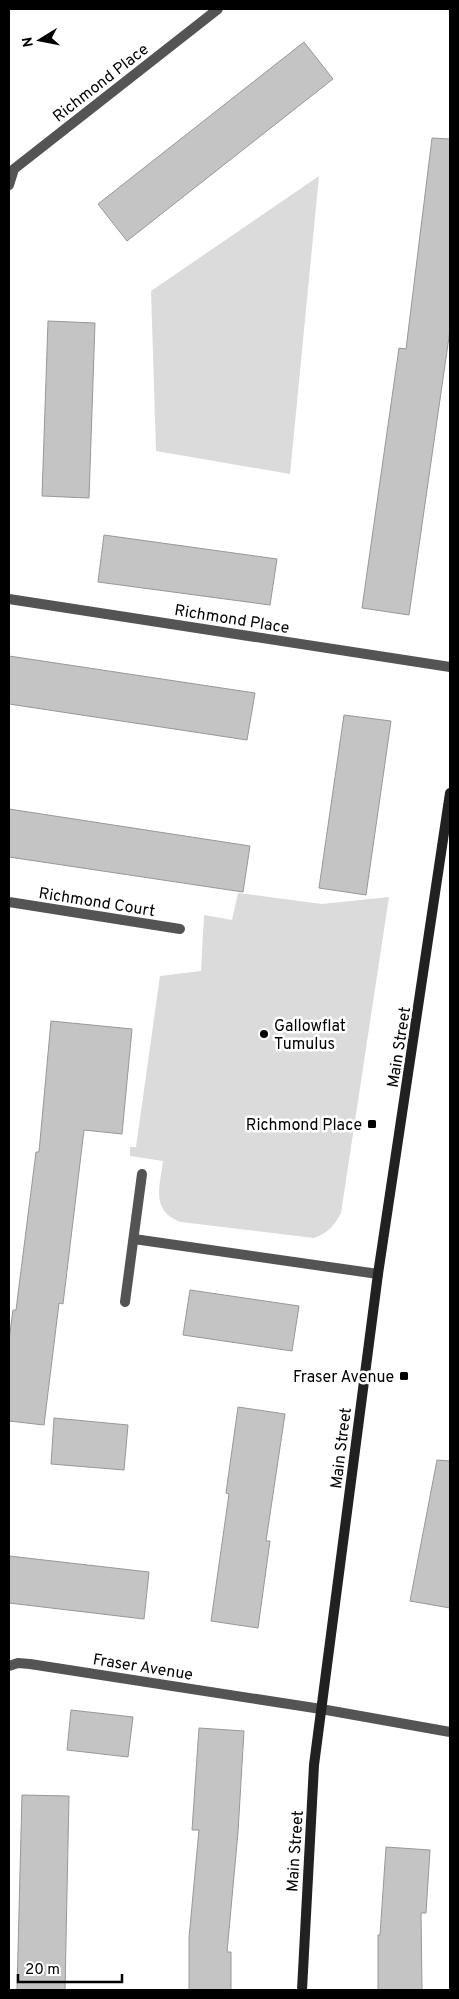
<svg xmlns="http://www.w3.org/2000/svg" width="459" height="1999" viewBox="0 0 459 1999" font-family="Overpass,sans-serif">
  <style>
    .green { fill: #dbdbdb }
    .building { fill: #c4c4c4; stroke: #989898 }
    .lines { fill: none; stroke-linecap: round; stroke-linejoin: round }
    .service { stroke: #545454; stroke-width: 10 }
    .minor { stroke: #545454; stroke-width: 10 }
    .secondary { stroke: #212121; stroke-width: 10 }
    .poi-dot { fill: #000; stroke: #fff; stroke-width: 2 }
    .labels { text-anchor: middle; stroke-width: 5; stroke-linejoin: round; paint-order: stroke }
    .street-label { font-size: 16px; fill: #000; stroke: #fff }
    .poi-label { font-size: 16px; fill: #000; stroke: #fff; text-anchor: end }
  </style>
  <rect width="100%" height="100%" fill="#fff"/>
  <g class="green">
    <polygon points="319,176 290,474 156,451 151,291"/>
    <path d="M 238,893 L 322,904 L 389,897 L 341,1213 C 334,1226 328,1233 314,1238 L 181,1222 C 150,1211 160,1186 163,1161 L 130,1156 L 130,1147 L 136,1147 L 160,976 L 201,971 L 204,915 L 232,920 Z"/>
  </g>
  <g class="building">
    <polygon points="304,42 333,79 127,241 98,204"/>
    <polygon points="432,138 450,139 450,330 409,615 362,608 399,348 406,349"/>
    <polygon points="48,321 95,323 89,498 42,496"/>
    <polygon points="104,535 277,559 270,605 98,582"/>
    <polygon points="9,656 255,693 247,740 9,704"/>
    <polygon points="344,715 391,721 366,895 319,888"/>
    <polygon points="9,809 250,846 243,892 9,857"/>
    <polygon points="51,1021 132,1029 122,1134 84,1130 63,1304 59,1303 44,1425 9,1421 9,1340 13,1310 16,1310 36,1152 39,1152"/>
    <polygon points="190,1290 299,1306 292,1351 183,1335"/>
    <polygon points="238,1407 285,1414 266,1541 270,1541 258,1628 211,1621 229,1494 226,1493"/>
    <polygon points="54,1418 128,1425 124,1470 51,1464"/>
    <polygon points="437,1460 450,1461 450,1608 410,1601"/>
    <polygon points="9,1556 149,1572 144,1619 9,1603"/>
    <polygon points="71,1710 133,1717 128,1757 67,1750"/>
    <polygon points="199,1728 244,1731 238,1832 227,1952 231,1952 231,1990 189,1990 189,1938 199,1830 192,1830"/>
    <polygon points="22,1795 69,1796 65,1990 17,1990"/>
    <polygon points="386,1847 430,1850 426,1913 421,1913 422,1990 378,1990 378,1935 380,1935"/>
  </g>
  <g class="lines">
    <g class="service">
      <polyline points="134,1239 378,1274"/>
      <polyline points="125,1302 142,1174"/>
    </g>
    <g class="minor">
      <polyline points="9,185 14,169 218,9"/>
      <polyline points="9,599 450,667"/>
      <polyline points="9,902 180,929"/>
      <polyline points="9,1666 18,1663 30,1664 321,1709 450,1732"/>
    </g>
    <polyline class="secondary" points="302,1990 314,1765 378,1274 450,793"/>
  </g>
  <g class="poi-dot">
    <circle cx="264" cy="1034" r="5"/>
    <rect x="367" y="1119" width="10" height="10" rx="2.5"/>
    <rect x="399" y="1371" width="10" height="10" rx="2.5"/>
  </g>
  <g class="labels">
    <g class="street-label">
      <text transform="translate(100 82) rotate(-38)" y="6">Richmond Place</text>
      <text transform="translate(232 618) rotate(9)" y="6">Richmond Place</text>
      <text transform="translate(97 901) rotate(9)" y="6">Richmond Court</text>
      <text transform="translate(398 1047) rotate(-81)" y="6">Main Street</text>
      <text transform="translate(340 1448) rotate(-83)" y="6">Main Street</text>
      <text transform="translate(143 1666) rotate(9)" y="6">Fraser Avenue</text>
      <text transform="translate(294 1851) rotate(-86)" y="6">Main Street</text>
    </g>
    <g class="poi-label">
      <text x="274" y="1031" text-anchor="start">Gallowflat<tspan x="274" dy="18">Tumulus</tspan></text>
      <text x="362" y="1130">Richmond Place</text>
      <text x="394" y="1382">Fraser Avenue</text>
    </g>
  </g>
  <rect width="459" height="1999" fill="none" stroke="#000000" stroke-width="20"/>
  <g transform="translate(40 40) rotate(260)" stroke="#ffffff" stroke-width="4" paint-order="stroke">
  <path d="M0-4L9 19L0 12L-9 19Z" fill="#000000"/>
  <text y="-8" font-size="14" font-weight="bold" text-anchor="middle" fill="#000000">N</text>
  </g>
  <path d="M18 1974v8h104v-8" fill="none" stroke="#000000" stroke-width="2.5"/>
  <text x="25" y="1974" font-size="15" fill="#000000" stroke="#ffffff" stroke-width="4" paint-order="stroke">20 m</text>
</svg>
